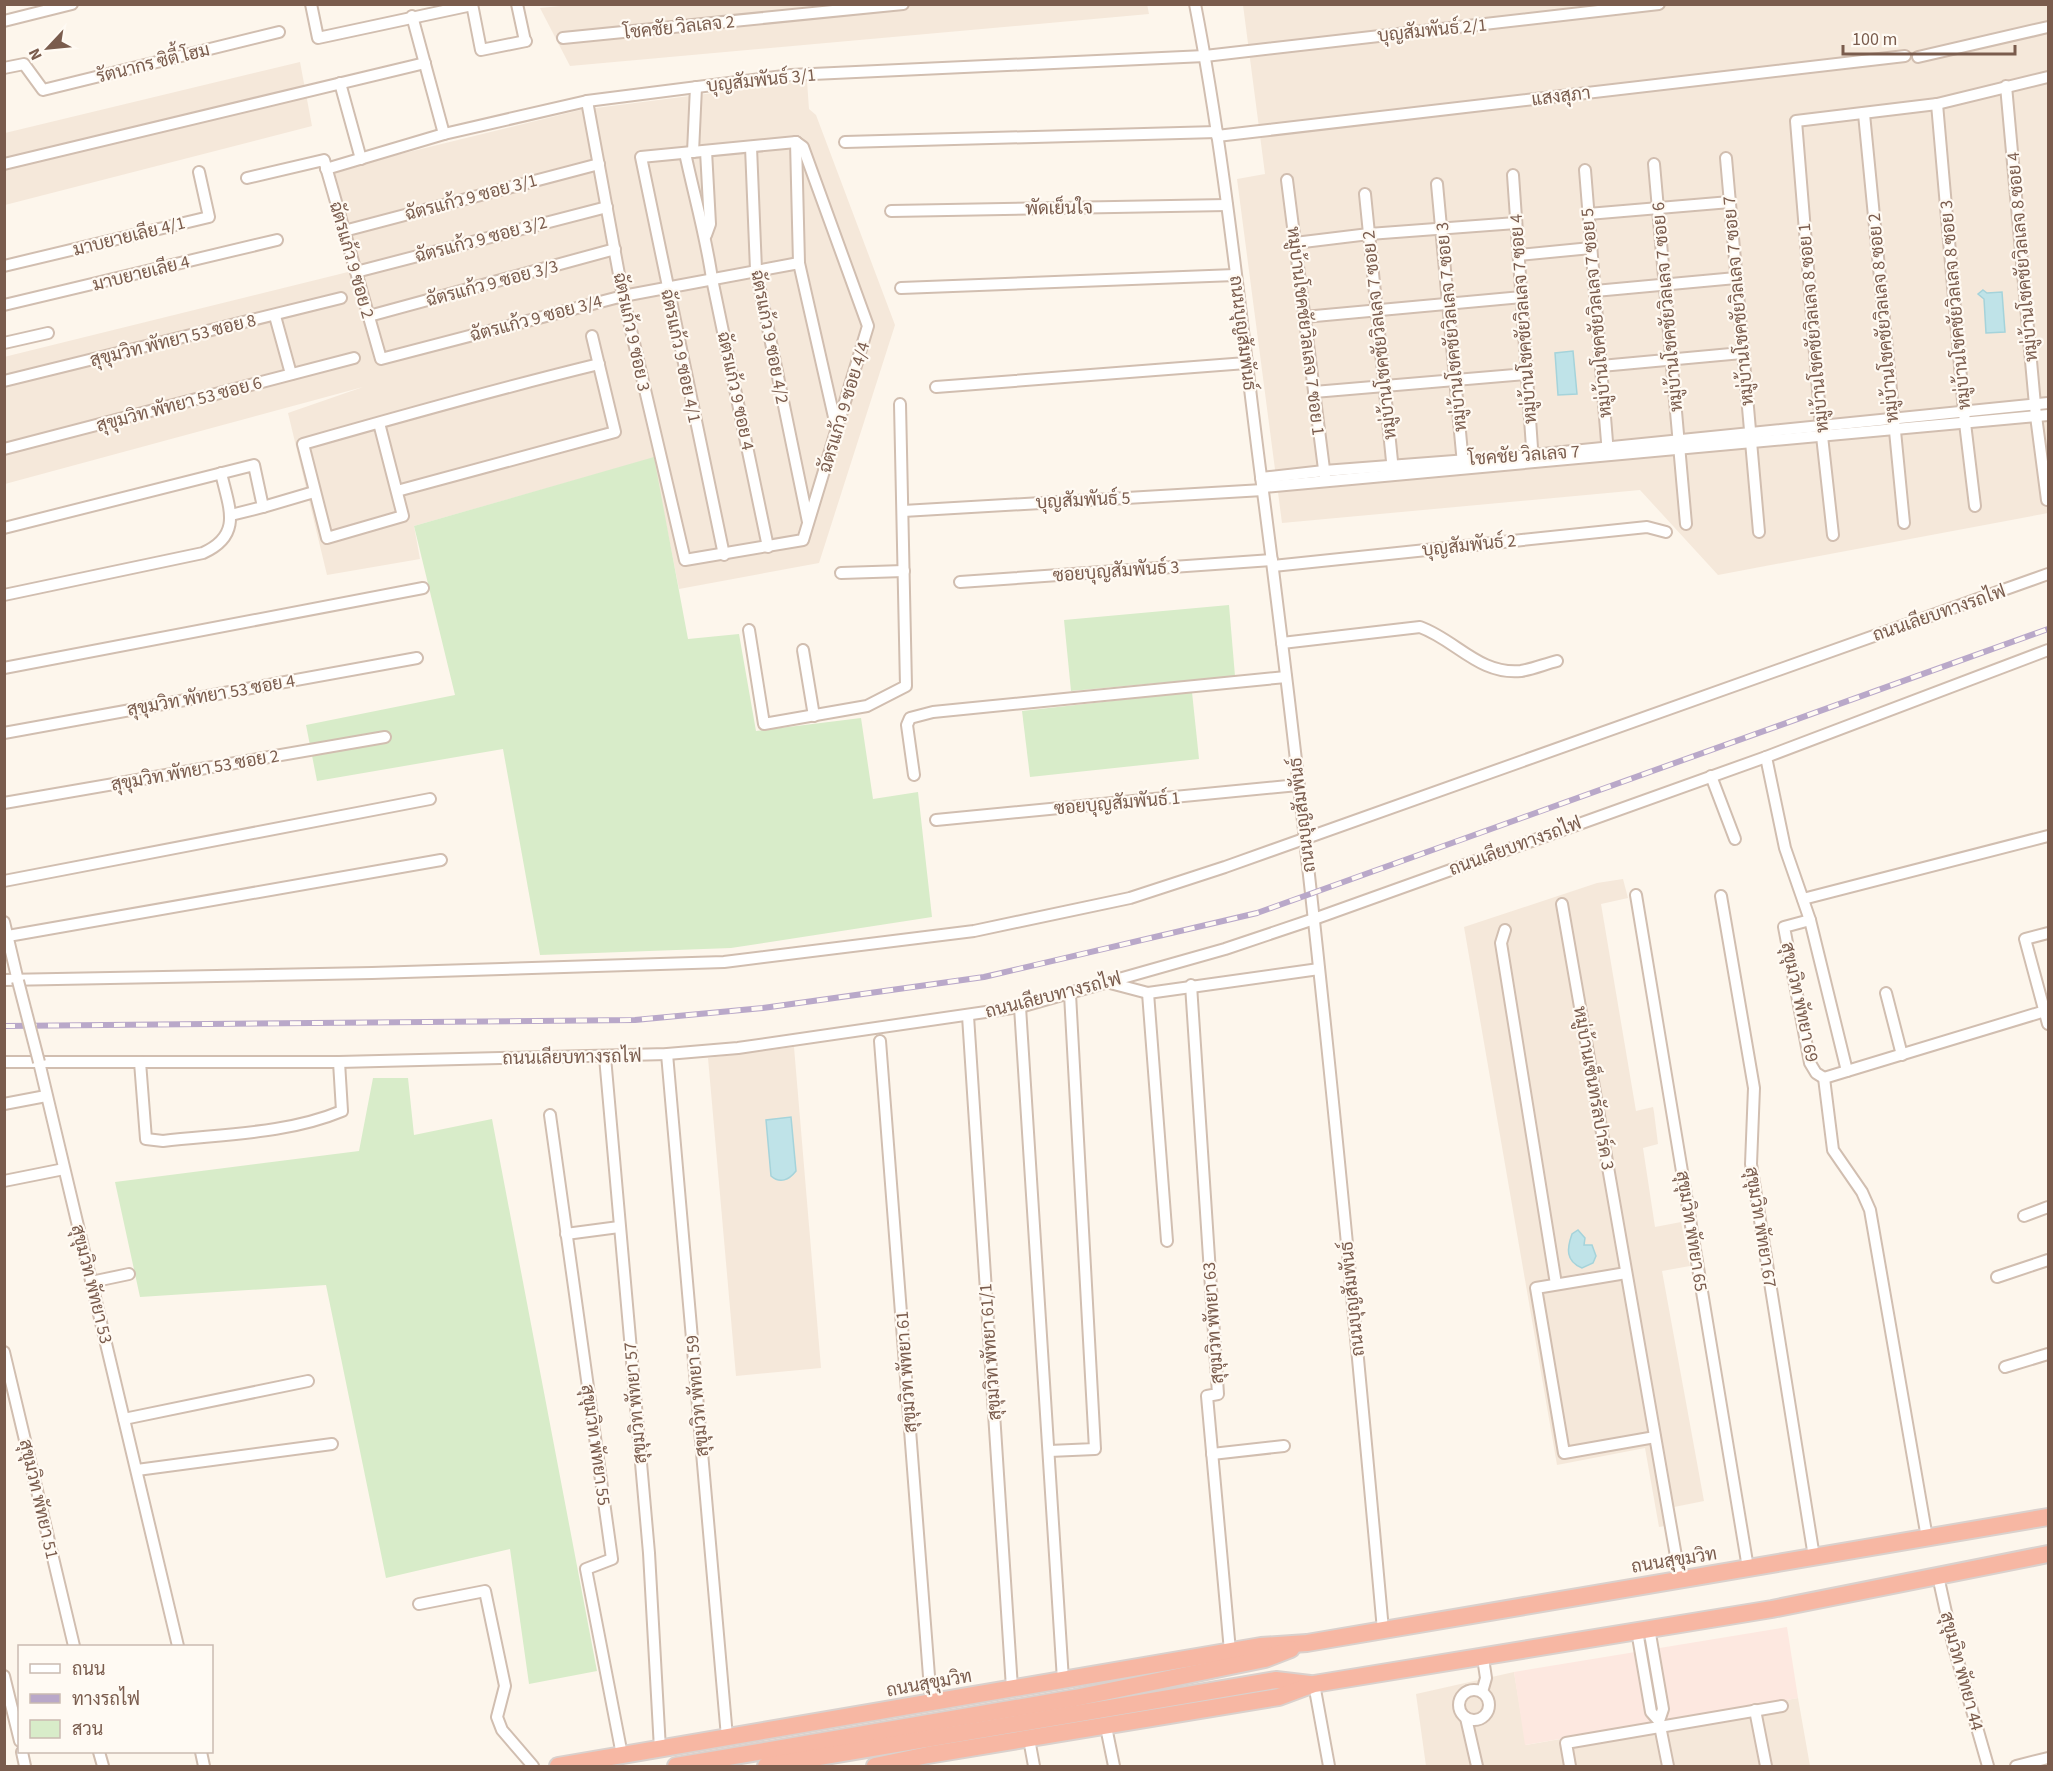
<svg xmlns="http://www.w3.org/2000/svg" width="2053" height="1771" viewBox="0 0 2053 1771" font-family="'Source Sans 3',Sarabun,sans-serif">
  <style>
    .residential { fill: #f5e8da }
    .commercial { fill: #fde8e0 }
    .green { fill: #d8ecc9 }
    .water { fill: #bfe3e8; stroke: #a5d3da; stroke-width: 1.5 }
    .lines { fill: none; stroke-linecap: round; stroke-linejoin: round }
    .minor-casing { stroke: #d1beb0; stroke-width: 14 }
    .highway-casing { stroke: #dad1cd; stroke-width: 20 }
    .minor { stroke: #fff; stroke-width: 10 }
    .highway { stroke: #f7b7a3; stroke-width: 16 }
    .rail-casing { stroke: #b9a8c9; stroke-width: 6 }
    .rail { stroke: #fffaf3; stroke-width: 4; stroke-dasharray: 11; stroke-linecap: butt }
    .minor-bridge-casing { stroke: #d1beb0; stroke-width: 14; stroke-linecap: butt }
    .minor-bridge { stroke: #fff; stroke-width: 10 }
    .labels { text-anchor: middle; stroke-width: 4.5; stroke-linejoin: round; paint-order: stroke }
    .street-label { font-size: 18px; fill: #7a5c4d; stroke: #fffaf3 }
  </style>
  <rect width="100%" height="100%" fill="#fdf6ec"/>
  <g class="residential">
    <polygon points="581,4 1147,4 1149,14 570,66 540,8"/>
    <polygon points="1243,5 2048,5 2048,513 1718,575 1640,490 1282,523 1237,179 1265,174"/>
    <polygon points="300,62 312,126 5,205 5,133"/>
    <polygon points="807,81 809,109 816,115 895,325 819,563 679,589 653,458 414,526 420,559 327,575 288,413 363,387 5,484 4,357 348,272 323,173 580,110"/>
    <polygon points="1623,879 1628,898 1601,904 1636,1111 1653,1107 1654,1112 1658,1144 1643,1148 1655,1227 1681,1222 1690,1266 1662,1271 1704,1501 1674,1507 1677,1524 1659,1527 1645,1448 1557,1465 1464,927 1597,883"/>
    <polygon points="794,1047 821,1368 736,1376 708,1058"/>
    <polygon points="1514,1672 1526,1745 1798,1698 1810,1766 1426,1766 1416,1694"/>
  </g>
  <polygon class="commercial" points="1787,1627 1798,1698 1525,1745 1514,1672"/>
  <g class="green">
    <polygon points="654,457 688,639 739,634 756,731 861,718 873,799 918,792 932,917 731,948 540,955 503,749 317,781 306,725 455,695 414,526"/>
    <polygon points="1229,605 1235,676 1071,691 1064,620"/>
    <polygon points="1192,692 1199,759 1030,777 1022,711"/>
    <polygon points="373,1078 408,1078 414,1135 492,1119 597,1671 529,1684 510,1549 386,1578 326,1285 140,1297 115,1182 359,1151"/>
  </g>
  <g class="water">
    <polygon points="1983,290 1987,293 2002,292 2005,332 1986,333 1984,299 1978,294"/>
    <polygon points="1573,351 1577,394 1558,395 1555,353"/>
    <path d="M 791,1117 L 796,1171 C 789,1180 780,1184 771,1176 L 766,1120 Z"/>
    <path d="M 1578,1230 L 1585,1238 L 1584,1245 L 1592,1245 L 1596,1256 L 1593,1263 L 1582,1268 C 1565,1261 1567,1248 1572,1234 Z"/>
  </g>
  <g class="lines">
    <defs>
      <g id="minor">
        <polyline points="311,4 318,38 472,5"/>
        <polyline points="472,4 481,50 526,41"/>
        <polyline points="517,4 525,41"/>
        <path d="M 1195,4 C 1225,158 1240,314 1260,469 C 1311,854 1348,1242 1383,1630"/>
        <polyline points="412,16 444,134"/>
        <polyline points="4,21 72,4"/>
        <polyline points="563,38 903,4"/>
        <polyline points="1918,57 2048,27"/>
        <polyline points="4,68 24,64 43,90 279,32"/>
        <polyline points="340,83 361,159"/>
        <polyline points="2006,86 2036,416 2047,500"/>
        <polyline points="587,101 623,296 685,560 803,540 868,326 803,147 796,142"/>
        <polyline points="1937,104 1965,423 1975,506"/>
        <polyline points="1864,114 1904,523"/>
        <polyline points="1217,136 1905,56"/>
        <polyline points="796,142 799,263 836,426"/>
        <polyline points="845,142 1217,132"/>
        <polyline points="751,147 756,270 808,522"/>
        <polyline points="693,152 696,87"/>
        <path d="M 685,153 C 694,195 706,236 712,279 L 768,547"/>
        <polyline points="1726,158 1759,532"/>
        <polyline points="4,164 425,63"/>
        <polyline points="1654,164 1686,524"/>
        <polyline points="326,169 444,134 587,101 791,75 1205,56 1659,4"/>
        <polyline points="1585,170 1608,454"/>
        <polyline points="1513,175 1533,462"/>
        <polyline points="247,178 324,160 381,359 623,296 799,263"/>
        <polyline points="1287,180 1325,477"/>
        <polyline points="1437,184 1463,464"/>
        <polyline points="1365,194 1393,471"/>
        <polyline points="891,211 1227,205"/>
        <polyline points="1588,214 1730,202"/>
        <polyline points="344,231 599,164"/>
        <polyline points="706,235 710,224 706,151"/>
        <polyline points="1295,243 1369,234 1516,223"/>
        <polyline points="1519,255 1591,248"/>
        <polyline points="4,266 209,217 199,172"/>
        <polyline points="356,272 607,207"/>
        <polyline points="901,288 1235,275"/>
        <polyline points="1595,291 1736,278"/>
        <polyline points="4,305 277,240"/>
        <polyline points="275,316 291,374"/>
        <polyline points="369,316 615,249"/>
        <polyline points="1304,317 1522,297"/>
        <polyline points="4,343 48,333"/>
        <polyline points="1601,366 1742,353"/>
        <polyline points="4,381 341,298"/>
        <polyline points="936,387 1246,363"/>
        <polyline points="1314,392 1527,374"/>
        <path d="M 379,423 L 403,516 L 327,538 L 303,444 C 401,416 500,388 599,364"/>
        <polyline points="4,449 354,358"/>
        <polyline points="1261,478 1324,471 1533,455 2048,403"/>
        <polyline points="1263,487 2048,415"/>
        <polyline points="397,491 615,432 592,336"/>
        <polyline points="263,507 314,492"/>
        <polyline points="903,511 1263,490"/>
        <polyline points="4,528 254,465 263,507 231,515"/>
        <polyline points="1833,535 1821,427 1796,121 1937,104 2048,77"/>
        <polyline points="724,555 641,157 796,142"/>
        <polyline points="1273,566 1647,527 1666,532"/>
        <polyline points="841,573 904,571"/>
        <polyline points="960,582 1272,560"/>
        <path d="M 4,595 L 203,553 C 243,535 229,508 221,473"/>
        <polyline points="749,630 764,724 867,706 906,686 900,404"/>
        <path d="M 1282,643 L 1420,627 C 1456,640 1479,675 1521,671 C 1533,669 1545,664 1557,661"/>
        <polyline points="803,650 814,716"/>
        <polyline points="4,668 423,588"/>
        <polyline points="4,733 417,658"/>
        <polyline points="1766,757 1785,848 1810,920 1847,1071"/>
        <polyline points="914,775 907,725 910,718 933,712 1286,677"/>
        <polyline points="1711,776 1735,839"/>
        <polyline points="4,803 385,737"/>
        <polyline points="936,820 1298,785"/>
        <polyline points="4,881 430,799"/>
        <polyline points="1636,895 1748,1568"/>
        <polyline points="1721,896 1754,1088 1751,1164 1814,1557"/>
        <polyline points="1803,899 2048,836"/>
        <polyline points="1562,904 1680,1579"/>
        <polyline points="1810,920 1784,927 1810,1063 1816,1073 1824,1078"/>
        <polyline points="4,922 18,981"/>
        <polyline points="1505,930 1501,943 1556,1284"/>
        <polyline points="2048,933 2025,939 2048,1024"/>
        <polyline points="8,936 441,860"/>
        <polyline points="4,980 372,973 724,962 974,931 1130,898 1225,867 2048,574"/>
        <polyline points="1110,983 1148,993 1319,969"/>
        <polyline points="1191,985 1218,1394 1207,1396 1230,1651"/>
        <polyline points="1148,993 1167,1241"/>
        <polyline points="1886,993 1902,1055"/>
        <polyline points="1020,1007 1063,1680"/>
        <polyline points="968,1016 1012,1688"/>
        <polyline points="880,1041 931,1702"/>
        <polyline points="667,1054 727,1737"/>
        <polyline points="605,1057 649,1553 660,1749"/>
        <polyline points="4,1062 339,1062 667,1054 738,1048 1020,1007 1225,949 1314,919 1766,757 2048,650"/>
        <polyline points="39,1062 178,1646"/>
        <path d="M 140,1062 L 146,1139 L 163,1141 C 222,1134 287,1134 342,1111 L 339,1062"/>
        <polyline points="1824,1078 1833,1150 1862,1192 1870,1210 1927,1538"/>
        <polyline points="1824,1078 2045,1011"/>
        <polyline points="4,1104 46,1096"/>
        <polyline points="550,1115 612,1559 586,1569 622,1755"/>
        <polyline points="4,1181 64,1169"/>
        <polyline points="2024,1216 2048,1207"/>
        <polyline points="566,1234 619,1227"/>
        <polyline points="1626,1273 1536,1288 1564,1453 1655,1437"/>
        <polyline points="1997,1277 2048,1260"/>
        <polyline points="91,1282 129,1274"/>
        <polyline points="4,1352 74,1646"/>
        <polyline points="2005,1367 2048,1354"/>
        <polyline points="124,1419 308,1381"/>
        <polyline points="1049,1451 1095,1449 1070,994"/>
        <polyline points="1212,1454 1284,1446"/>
        <polyline points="137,1470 332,1444"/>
        <polyline points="1938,1576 1953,1644 1988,1766"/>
        <polyline points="419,1604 485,1591 505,1686 497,1717 502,1730 533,1766"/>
        <polyline points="1649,1628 1663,1709 1659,1721 1668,1766"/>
        <polyline points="1637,1631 1651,1712 1659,1721"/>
        <polyline points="4,1676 20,1741"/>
        <polyline points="1314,1684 1329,1766"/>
        <circle cx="1474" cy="1705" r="15"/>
        <polyline points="1482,1692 1486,1678 1483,1658"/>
        <polyline points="1755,1710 1766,1766"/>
        <polyline points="1466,1718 1477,1766"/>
        <polyline points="1106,1727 1114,1766"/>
        <polyline points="1029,1739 1034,1766"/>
        <polyline points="22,1752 25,1766"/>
        <polyline points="99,1752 103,1766"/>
        <polyline points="201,1752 204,1766"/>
        <polyline points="1570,1766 1566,1743 1782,1706"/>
        <polyline points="2016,1766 2048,1758"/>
      </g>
      <g id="highway">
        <polyline points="558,1766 1261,1646 1307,1643 2048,1517"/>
        <polyline points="676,1766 1075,1698 1265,1659 1291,1649"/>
        <polyline points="766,1766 1276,1680 1310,1684"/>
        <polyline points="875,1766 928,1755 1279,1697 1314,1684 1772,1609 2048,1554"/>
      </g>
    </defs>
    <use href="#minor" class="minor-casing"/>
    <use href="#highway" class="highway-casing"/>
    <use href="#minor" class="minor"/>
    <use href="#highway" class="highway"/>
    <defs>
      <polyline id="rail" points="4,1026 635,1020 763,1008 984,977 1257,913 2048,629"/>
    </defs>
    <use href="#rail" class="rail-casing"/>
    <use href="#rail" class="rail"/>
    <defs>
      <polyline id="minor-bridge" points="18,981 39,1062"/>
    </defs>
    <use href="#minor-bridge" class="minor-bridge-casing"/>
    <use href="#minor-bridge" class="minor-bridge"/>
  </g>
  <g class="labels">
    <g class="street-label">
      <text transform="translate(679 27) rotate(-6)" y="6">โชคชัย วิลเลจ 2</text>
      <text transform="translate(1432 30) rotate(-6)" y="6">บุญสัมพันธ์ 2/1</text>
      <text transform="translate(153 63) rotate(-14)" y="6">รัตนากร ซิตี้ โฮม</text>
      <text transform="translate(761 80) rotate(-6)" y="6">บุญสัมพันธ์ 3/1</text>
      <text transform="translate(1561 96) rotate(-7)" y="6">แสงสุภา</text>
      <text transform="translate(471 197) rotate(-15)" y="6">ฉัตรแก้ว 9 ซอย 3/1</text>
      <text transform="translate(1059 208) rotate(-1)" y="6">พัดเย็นใจ</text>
      <text transform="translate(129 236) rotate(-14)" y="6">มาบยายเลีย 4/1</text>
      <text transform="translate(481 239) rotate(-15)" y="6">ฉัตรแก้ว 9 ซอย 3/2</text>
      <text transform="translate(2022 257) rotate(-95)" y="6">หมู่บ้านโชคชัยวิลเลจ 8 ซอย 4</text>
      <text transform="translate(352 260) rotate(74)" y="6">ฉัตรแก้ว 9 ซอย 2</text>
      <text transform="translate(141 273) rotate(-14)" y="6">มาบยายเลีย 4</text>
      <text transform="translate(492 283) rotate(-15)" y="6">ฉัตรแก้ว 9 ซอย 3/3</text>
      <text transform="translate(1738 301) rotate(-95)" y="6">หมู่บ้านโชคชัยวิลเลจ 7 ซอย 7</text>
      <text transform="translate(1955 305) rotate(-95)" y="6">หมู่บ้านโชคชัยวิลเลจ 8 ซอย 3</text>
      <text transform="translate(1667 307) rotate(-95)" y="6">หมู่บ้านโชคชัยวิลเลจ 7 ซอย 6</text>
      <text transform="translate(1596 313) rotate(-95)" y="6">หมู่บ้านโชคชัยวิลเลจ 7 ซอย 5</text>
      <text transform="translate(536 318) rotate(-15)" y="6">ฉัตรแก้ว 9 ซอย 3/4</text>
      <text transform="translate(1883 318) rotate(-95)" y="6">หมู่บ้านโชคชัยวิลเลจ 8 ซอย 2</text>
      <text transform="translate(1523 319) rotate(-94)" y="6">หมู่บ้านโชคชัยวิลเลจ 7 ซอย 4</text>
      <text transform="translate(1451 327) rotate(-95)" y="6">หมู่บ้านโชคชัยวิลเลจ 7 ซอย 3</text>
      <text transform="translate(1813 328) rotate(-95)" y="6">หมู่บ้านโชคชัยวิลเลจ 8 ซอย 1</text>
      <text transform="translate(1306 331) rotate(83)" y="6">หมู่บ้านโชคชัยวิลเลจ 7 ซอย 1</text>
      <text transform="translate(632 332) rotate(78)" y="6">ฉัตรแก้ว 9 ซอย 3</text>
      <text transform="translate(1243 333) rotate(83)" y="6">ถนนบุญสัมพันธ์</text>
      <text transform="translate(1379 335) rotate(-96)" y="6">หมู่บ้านโชคชัยวิลเลจ 7 ซอย 2</text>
      <text transform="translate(770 337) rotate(79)" y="6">ฉัตรแก้ว 9 ซอย 4/2</text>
      <text transform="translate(173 340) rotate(-14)" y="6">สุขุมวิท พัทยา 53 ซอย 8</text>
      <text transform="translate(681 356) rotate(78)" y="6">ฉัตรแก้ว 9 ซอย 4/1</text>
      <text transform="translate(736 391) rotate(78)" y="6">ฉัตรแก้ว 9 ซอย 4</text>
      <text transform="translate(179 404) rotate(-15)" y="6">สุขุมวิท พัทยา 53 ซอย 6</text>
      <text transform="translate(844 407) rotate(-73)" y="6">ฉัตรแก้ว 9 ซอย 4/4</text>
      <text transform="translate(1524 455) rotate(-4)" y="6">โชคชัย วิลเลจ 7</text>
      <text transform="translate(1083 500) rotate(-3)" y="6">บุญสัมพันธ์ 5</text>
      <text transform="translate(1469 545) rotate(-6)" y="6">บุญสัมพันธ์ 2</text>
      <text transform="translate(1116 571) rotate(-4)" y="6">ซอยบุญสัมพันธ์ 3</text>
      <text transform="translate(1939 613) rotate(-19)" y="6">ถนนเลียบทางรถไฟ</text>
      <text transform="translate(211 695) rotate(-10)" y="6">สุขุมวิท พัทยา 53 ซอย 4</text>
      <text transform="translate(195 770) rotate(-10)" y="6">สุขุมวิท พัทยา 53 ซอย 2</text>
      <text transform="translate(1117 803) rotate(-5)" y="6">ซอยบุญสัมพันธ์ 1</text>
      <text transform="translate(1302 815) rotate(-97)" y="6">ถนนบุญสัมพันธ์</text>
      <text transform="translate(1515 846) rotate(-20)" y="6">ถนนเลียบทางรถไฟ</text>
      <text transform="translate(1053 995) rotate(-14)" y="6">ถนนเลียบทางรถไฟ</text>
      <text transform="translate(1800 1002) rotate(78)" y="6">สุขุมวิท พัทยา 69</text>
      <text transform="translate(572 1057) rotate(-1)" y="6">ถนนเลียบทางรถไฟ</text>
      <text transform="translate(1594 1088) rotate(80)" y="6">หมู่บ้านเซ็นทรัลปาร์ค 3</text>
      <text transform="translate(1761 1227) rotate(81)" y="6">สุขุมวิท พัทยา 67</text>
      <text transform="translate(1692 1231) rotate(81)" y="6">สุขุมวิท พัทยา 65</text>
      <text transform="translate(92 1284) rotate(76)" y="6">สุขุมวิท พัทยา 53</text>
      <text transform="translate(1352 1299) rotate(-96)" y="6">ถนนบุญสัมพันธ์</text>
      <text transform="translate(1213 1323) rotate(-94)" y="6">สุขุมวิท พัทยา 63</text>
      <text transform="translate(990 1352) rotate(-94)" y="6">สุขุมวิท พัทยา 61/1</text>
      <text transform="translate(906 1372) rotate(-94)" y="6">สุขุมวิท พัทยา 61</text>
      <text transform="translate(697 1396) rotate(-95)" y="6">สุขุมวิท พัทยา 59</text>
      <text transform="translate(635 1403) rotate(-95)" y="6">สุขุมวิท พัทยา 57</text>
      <text transform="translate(596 1445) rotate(82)" y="6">สุขุมวิท พัทยา 55</text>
      <text transform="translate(39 1499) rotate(77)" y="6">สุขุมวิท พัทยา 51</text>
      <text transform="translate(1674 1560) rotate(-9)" y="6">ถนนสุขุมวิท</text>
      <text transform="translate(1962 1671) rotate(75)" y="6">สุขุมวิท พัทยา 44</text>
      <text transform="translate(929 1683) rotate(-10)" y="6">ถนนสุขุมวิท</text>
    </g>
  </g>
  <rect width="2053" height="1771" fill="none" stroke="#7a5c4d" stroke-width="12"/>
  <rect x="18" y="1645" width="195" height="108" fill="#fffaf3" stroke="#cabbb1" stroke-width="1.5"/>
  <rect x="30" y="1664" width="30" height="9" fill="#ffffff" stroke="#cabbb1" stroke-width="1.5"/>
  <text x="72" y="1675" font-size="18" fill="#7a5c4d">ถนน</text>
  <rect x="30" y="1694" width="30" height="9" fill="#b9a8c9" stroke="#cabbb1" stroke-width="1.5"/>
  <text x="72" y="1705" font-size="18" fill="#7a5c4d">ทางรถไฟ</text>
  <rect x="30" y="1720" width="30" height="18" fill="#d8ecc9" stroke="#cabbb1" stroke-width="1.5"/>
  <text x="72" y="1735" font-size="18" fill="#7a5c4d">สวน</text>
  <g transform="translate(48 48) rotate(244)" stroke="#fffaf3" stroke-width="4.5" paint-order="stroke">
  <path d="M0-4.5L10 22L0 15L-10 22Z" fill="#7a5c4d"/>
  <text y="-9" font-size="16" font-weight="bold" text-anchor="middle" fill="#7a5c4d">N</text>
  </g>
  <path d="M1843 45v9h172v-9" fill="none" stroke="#7a5c4d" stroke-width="3"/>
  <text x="1852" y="45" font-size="18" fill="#7a5c4d" stroke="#fffaf3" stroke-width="4.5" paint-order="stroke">100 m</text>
</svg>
